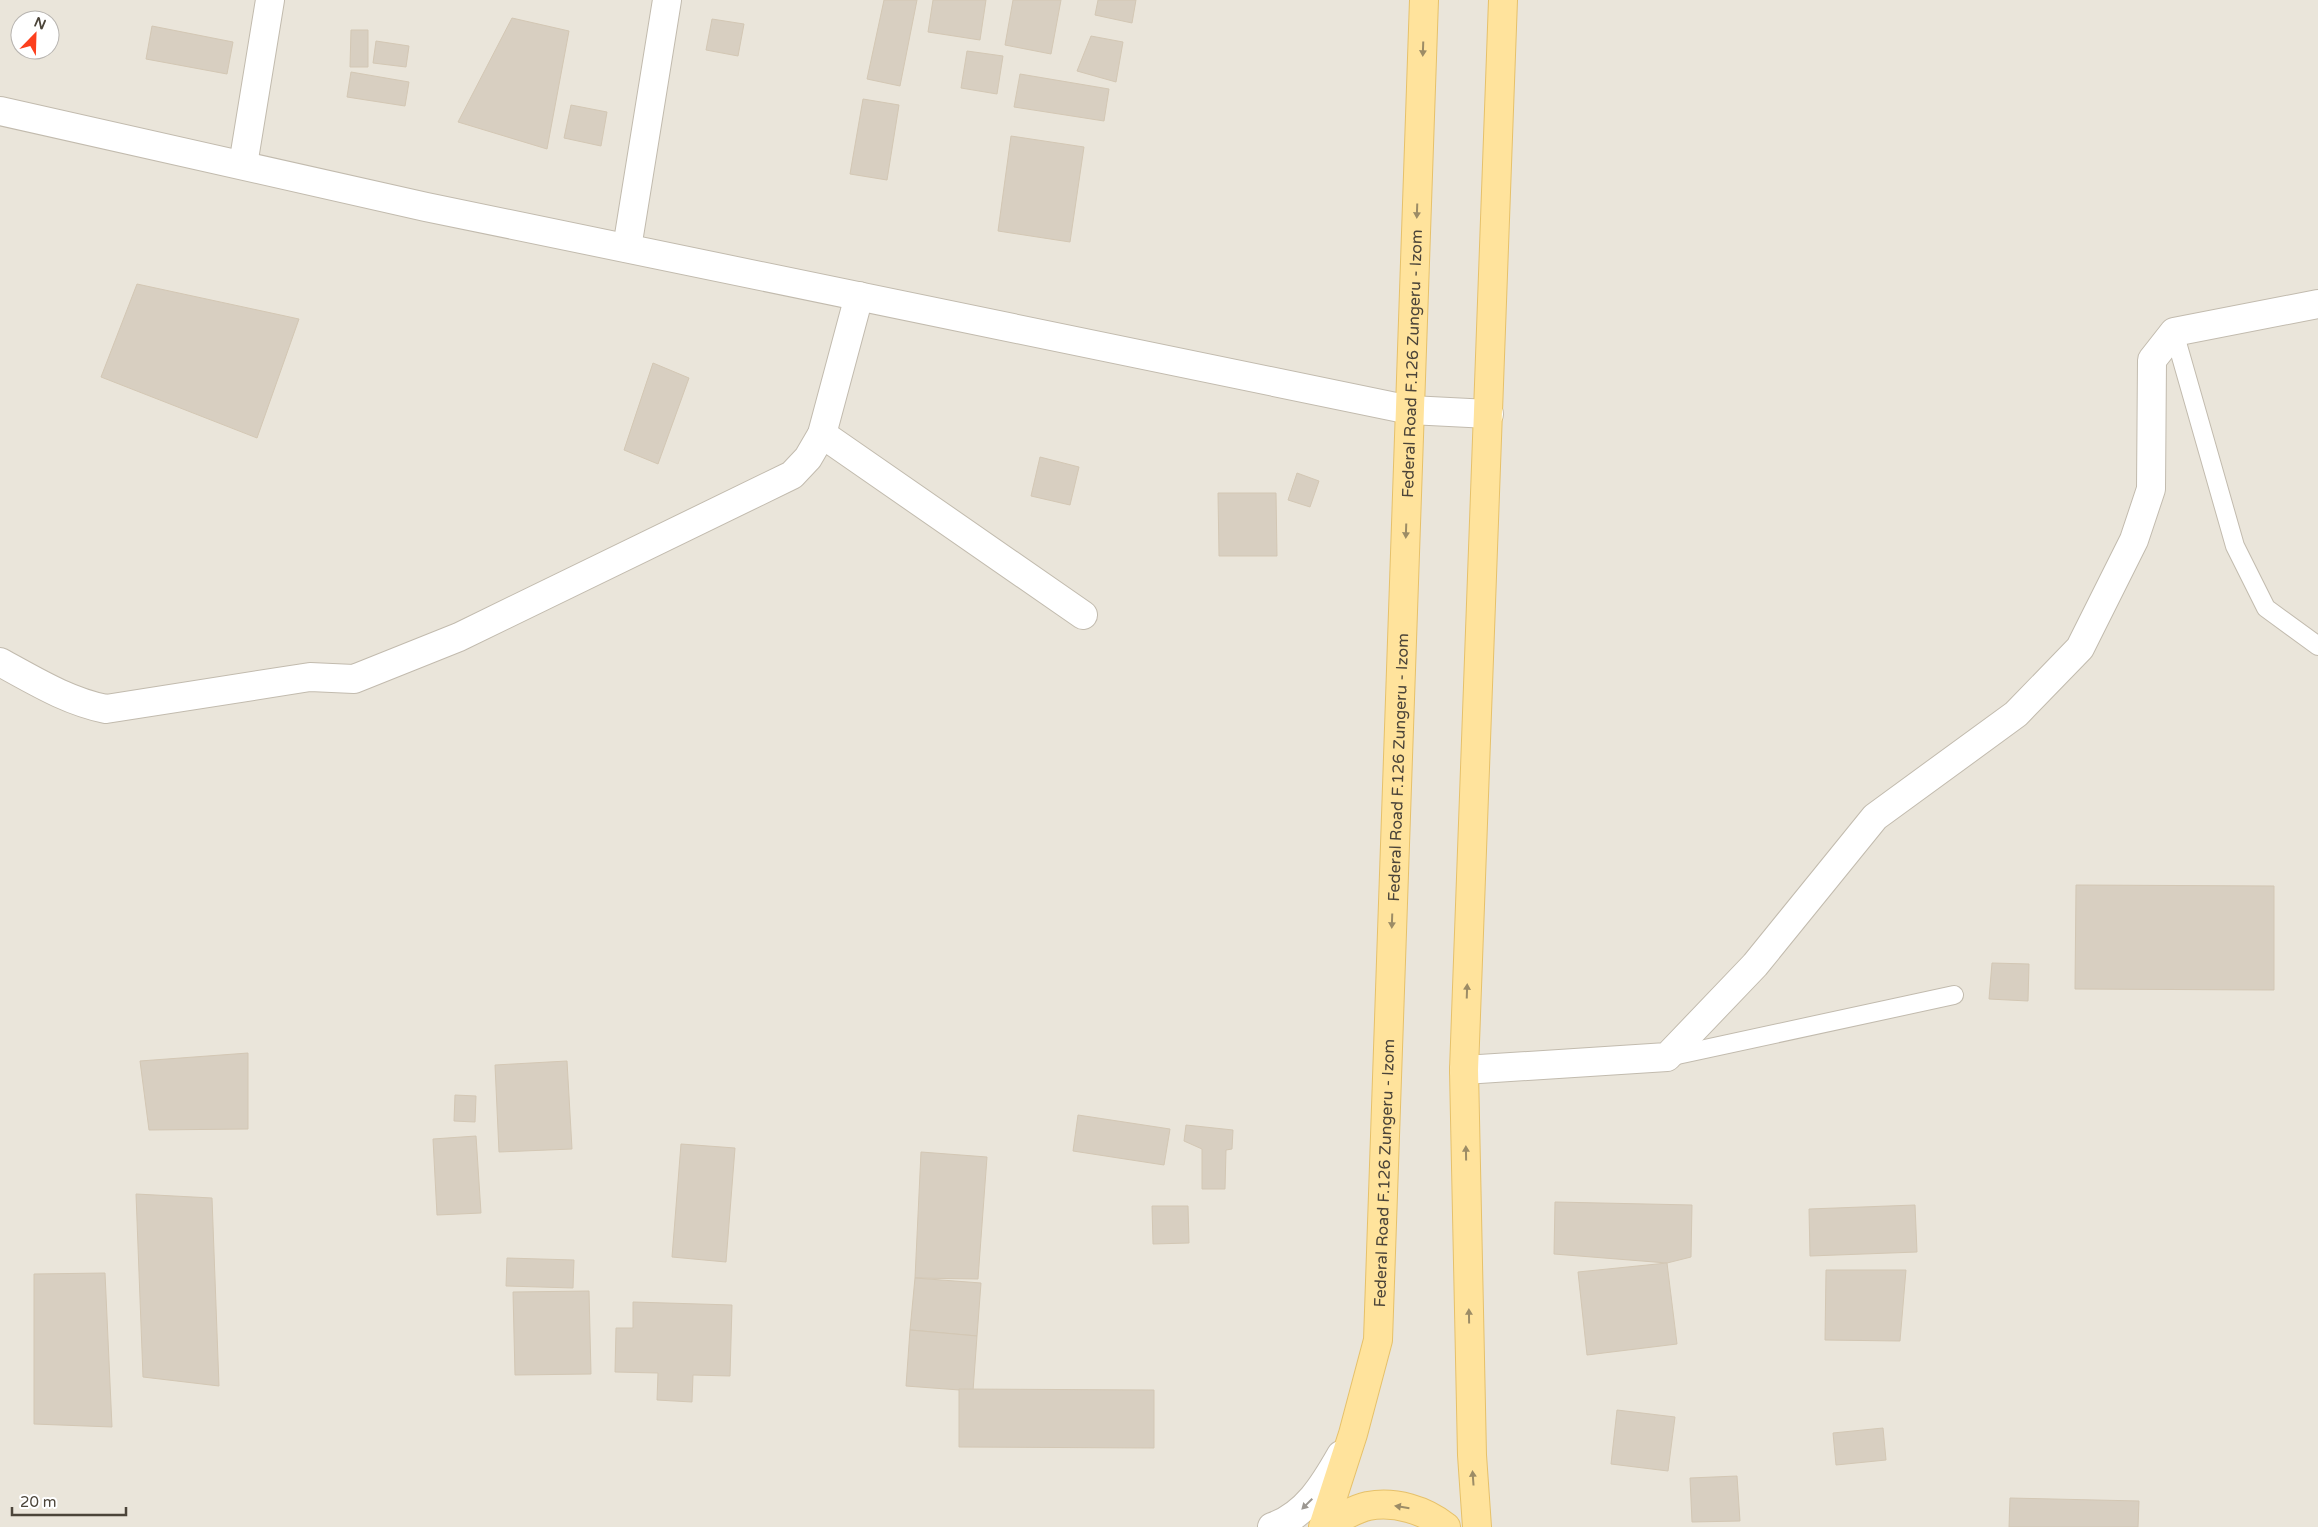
<svg xmlns="http://www.w3.org/2000/svg" width="2318" height="1527" viewBox="0 0 2318 1527" font-family="'Varela Round',sans-serif">
  <style>
    .residential { fill: #eae5da; fill-rule: evenodd }
    .building { fill: #d8cfc1; stroke: #d3c7b4 }
    .lines { fill: none; stroke-linecap: round; stroke-linejoin: round }
    .service-casing { stroke: #c2bbae; stroke-width: 20 }
    .minor-casing { stroke: #c2bbae; stroke-width: 30 }
    .tertiary-casing { stroke: #c2bbae; stroke-width: 30 }
    .primary-casing { stroke: #e6c16a; stroke-width: 30 }
    .service { stroke: #fff; stroke-width: 18 }
    .minor { stroke: #fff; stroke-width: 28 }
    .tertiary { stroke: #fff; stroke-width: 28 }
    .primary { stroke: #ffe39c; stroke-width: 28 }
    .oneway { fill: #9c8c66 }
    .oneway2 { fill: #9c9892 }
    .labels { text-anchor: middle; stroke-width: 4; stroke-linejoin: round; paint-order: stroke }
    .street-label { font-size: 16px; fill: #4b4439; stroke: #fff }
  </style>
  <rect width="100%" height="100%" fill="#f6f3ec"/>
  <path class="residential" d="M 0,0 L 2318,0 L 2318,1527 L 0,1527 ZM 20,20 L 50,20 L 50,50 L 20,50 Z"/>
  <g class="building">
    <polygon points="884,0 917,0 900,86 867,79"/>
    <polygon points="933,0 986,0 980,40 928,32"/>
    <polygon points="1013,0 1061,0 1051,54 1005,45"/>
    <polygon points="1098,0 1136,0 1132,23 1095,15"/>
    <polygon points="512,18 569,31 547,149 458,122"/>
    <polygon points="712,19 744,24 738,56 706,50"/>
    <polygon points="152,26 233,42 227,74 146,59"/>
    <polygon points="351,30 368,30 368,67 350,67"/>
    <polygon points="1091,36 1123,42 1116,82 1077,71"/>
    <polygon points="376,41 409,46 406,67 373,63"/>
    <polygon points="967,51 1003,56 997,94 961,88"/>
    <polygon points="351,72 409,82 405,106 347,97"/>
    <polygon points="1020,74 1109,89 1104,121 1014,107"/>
    <polygon points="863,99 899,105 887,180 850,174"/>
    <polygon points="571,105 607,112 601,146 564,138"/>
    <polygon points="1011,136 1084,147 1070,242 998,231"/>
    <polygon points="137,284 299,319 257,438 101,377"/>
    <polygon points="653,363 689,378 658,464 624,450"/>
    <polygon points="1040,457 1079,467 1070,505 1031,496"/>
    <polygon points="1297,473 1319,481 1310,507 1288,500"/>
    <polygon points="1218,493 1276,493 1277,556 1219,556"/>
    <polygon points="2076,885 2274,886 2274,990 2075,989"/>
    <polygon points="1992,963 2029,964 2028,1001 1989,999"/>
    <polygon points="248,1053 248,1129 149,1130 140,1061"/>
    <polygon points="567,1061 572,1149 499,1152 495,1065"/>
    <polygon points="455,1095 476,1096 475,1122 454,1121"/>
    <polygon points="1078,1115 1170,1129 1164,1165 1073,1151"/>
    <polygon points="1186,1125 1233,1130 1232,1149 1226,1150 1225,1189 1202,1189 1202,1149 1184,1141"/>
    <polygon points="476,1136 481,1213 437,1215 433,1139"/>
    <polygon points="681,1144 735,1148 726,1262 672,1257"/>
    <polygon points="921,1152 987,1157 978,1279 915,1278"/>
    <polygon points="136,1194 212,1198 219,1386 143,1377"/>
    <polygon points="1555,1202 1692,1205 1691,1257 1667,1263 1554,1254"/>
    <polygon points="1915,1205 1917,1252 1810,1256 1809,1209"/>
    <polygon points="1152,1206 1188,1206 1189,1243 1153,1244"/>
    <polygon points="507,1258 574,1260 573,1288 506,1286"/>
    <polygon points="1667,1263 1677,1344 1587,1355 1578,1272"/>
    <polygon points="1826,1270 1906,1270 1900,1341 1825,1340"/>
    <polygon points="105,1273 112,1427 34,1424 34,1274"/>
    <polygon points="915,1278 981,1283 977,1336 910,1330"/>
    <polygon points="589,1291 591,1374 515,1375 513,1292"/>
    <polygon points="633,1302 732,1305 730,1376 693,1375 692,1402 657,1400 658,1373 615,1372 616,1328 633,1328"/>
    <polygon points="910,1330 977,1336 973,1391 906,1386"/>
    <polygon points="959,1389 1154,1390 1154,1448 959,1447"/>
    <polygon points="1617,1410 1675,1417 1668,1471 1611,1464"/>
    <polygon points="1883,1428 1886,1460 1836,1465 1833,1433"/>
    <polygon points="1737,1476 1740,1521 1692,1522 1690,1478"/>
    <polygon points="2010,1498 2139,1501 2138,1527 2009,1527"/>
  </g>
  <g class="lines">
    <defs>
      <g id="service">
        <polyline points="2174,332 2235,546 2266,608 2318,646"/>
        <polyline points="1668,1057 1954,995"/>
      </g>
      <g id="minor">
        <polyline points="243,165 270,0"/>
        <polyline points="627,248 667,0"/>
        <polyline points="822,434 1083,615"/>
        <path d="M 0,662 C 35,681 67,701 106,709 L 310,677 L 354,679 L 459,637 L 792,475 L 808,458 L 822,434 L 859,296"/>
        <polyline points="1464,1070 1667,1057 1755,965 1875,817 2016,714 2080,648 2134,540 2151,489 2152,360 2174,332 2318,304"/>
      </g>
      <g id="tertiary">
        <polyline points="0,111 426,207 1410,410 1489,414"/>
        <path d="M 1272,1527 C 1306,1515 1324,1485 1341,1455"/>
      </g>
      <g id="primary">
        <path id="s1" d="M 1323,1527 L 1353,1434 L 1378,1340 L 1424,0"/>
        <path d="M 1325,1527 C 1338,1519 1354,1509 1368,1506 C 1395,1501 1425,1510 1446,1527"/>
        <polyline points="1477,1527 1472,1455 1464,1070 1503,0"/>
      </g>
    </defs>
    <use href="#service" class="service-casing"/>
    <use href="#minor" class="minor-casing"/>
    <use href="#tertiary" class="tertiary-casing"/>
    <use href="#primary" class="primary-casing"/>
    <use href="#service" class="service"/>
    <use href="#minor" class="minor"/>
    <use href="#tertiary" class="tertiary"/>
    <use href="#primary" class="primary"/>
  </g>
  <defs><path id="oneway-solid" d="M-6-.8H1V-3.2L6.5 0L1 3.2V.8H-6Z" transform="scale(1.25)"/></defs>
  <g class="oneway">
    <use href="#oneway-solid" transform="translate(1423 49) rotate(92)"/>
    <use href="#oneway-solid" transform="translate(1417 211) rotate(92)"/>
    <use href="#oneway-solid" transform="translate(1406 531) rotate(92)"/>
    <use href="#oneway-solid" transform="translate(1392 921) rotate(92)"/>
    <use href="#oneway-solid" transform="translate(1467 991) rotate(-88)"/>
    <use href="#oneway-solid" transform="translate(1466 1153) rotate(-91)"/>
    <use href="#oneway-solid" transform="translate(1469 1316) rotate(-91)"/>
    <use href="#oneway-solid" transform="translate(1473 1478) rotate(-94)"/>
    <use href="#oneway-solid" transform="translate(1402 1507) rotate(-171)"/>
  </g>
  <use class="oneway2" href="#oneway-solid" transform="translate(1307 1504) rotate(135)"/>
  <g class="labels">
    <g class="street-label">
      <text dy="6" stroke="none"><textPath href="#s1" startOffset="1172">Federal Road F.126 Zungeru - Izom</textPath></text>
      <text dy="6" stroke="none"><textPath href="#s1" startOffset="768">Federal Road F.126 Zungeru - Izom</textPath></text>
      <text dy="6" stroke="none"><textPath href="#s1" startOffset="362">Federal Road F.126 Zungeru - Izom</textPath></text>
    </g>
  </g>
  <g transform="translate(35 35) rotate(23)"><circle r="24" fill="#ffffff" stroke="#b7b4b0"/>
  <path d="M0-4L9 19L0 12L-9 19Z" fill="#fc3f1d"/>
  <text y="-8" font-size="14" font-weight="bold" text-anchor="middle" fill="#4b4439">N</text>
  </g>
  <path d="M12 1507v8h114v-8" fill="none" stroke="#4b4439" stroke-width="2.5"/>
  <text x="20" y="1507" font-size="15" fill="#4b4439" stroke="#ffffff" stroke-width="4" paint-order="stroke">20 m</text>
</svg>
